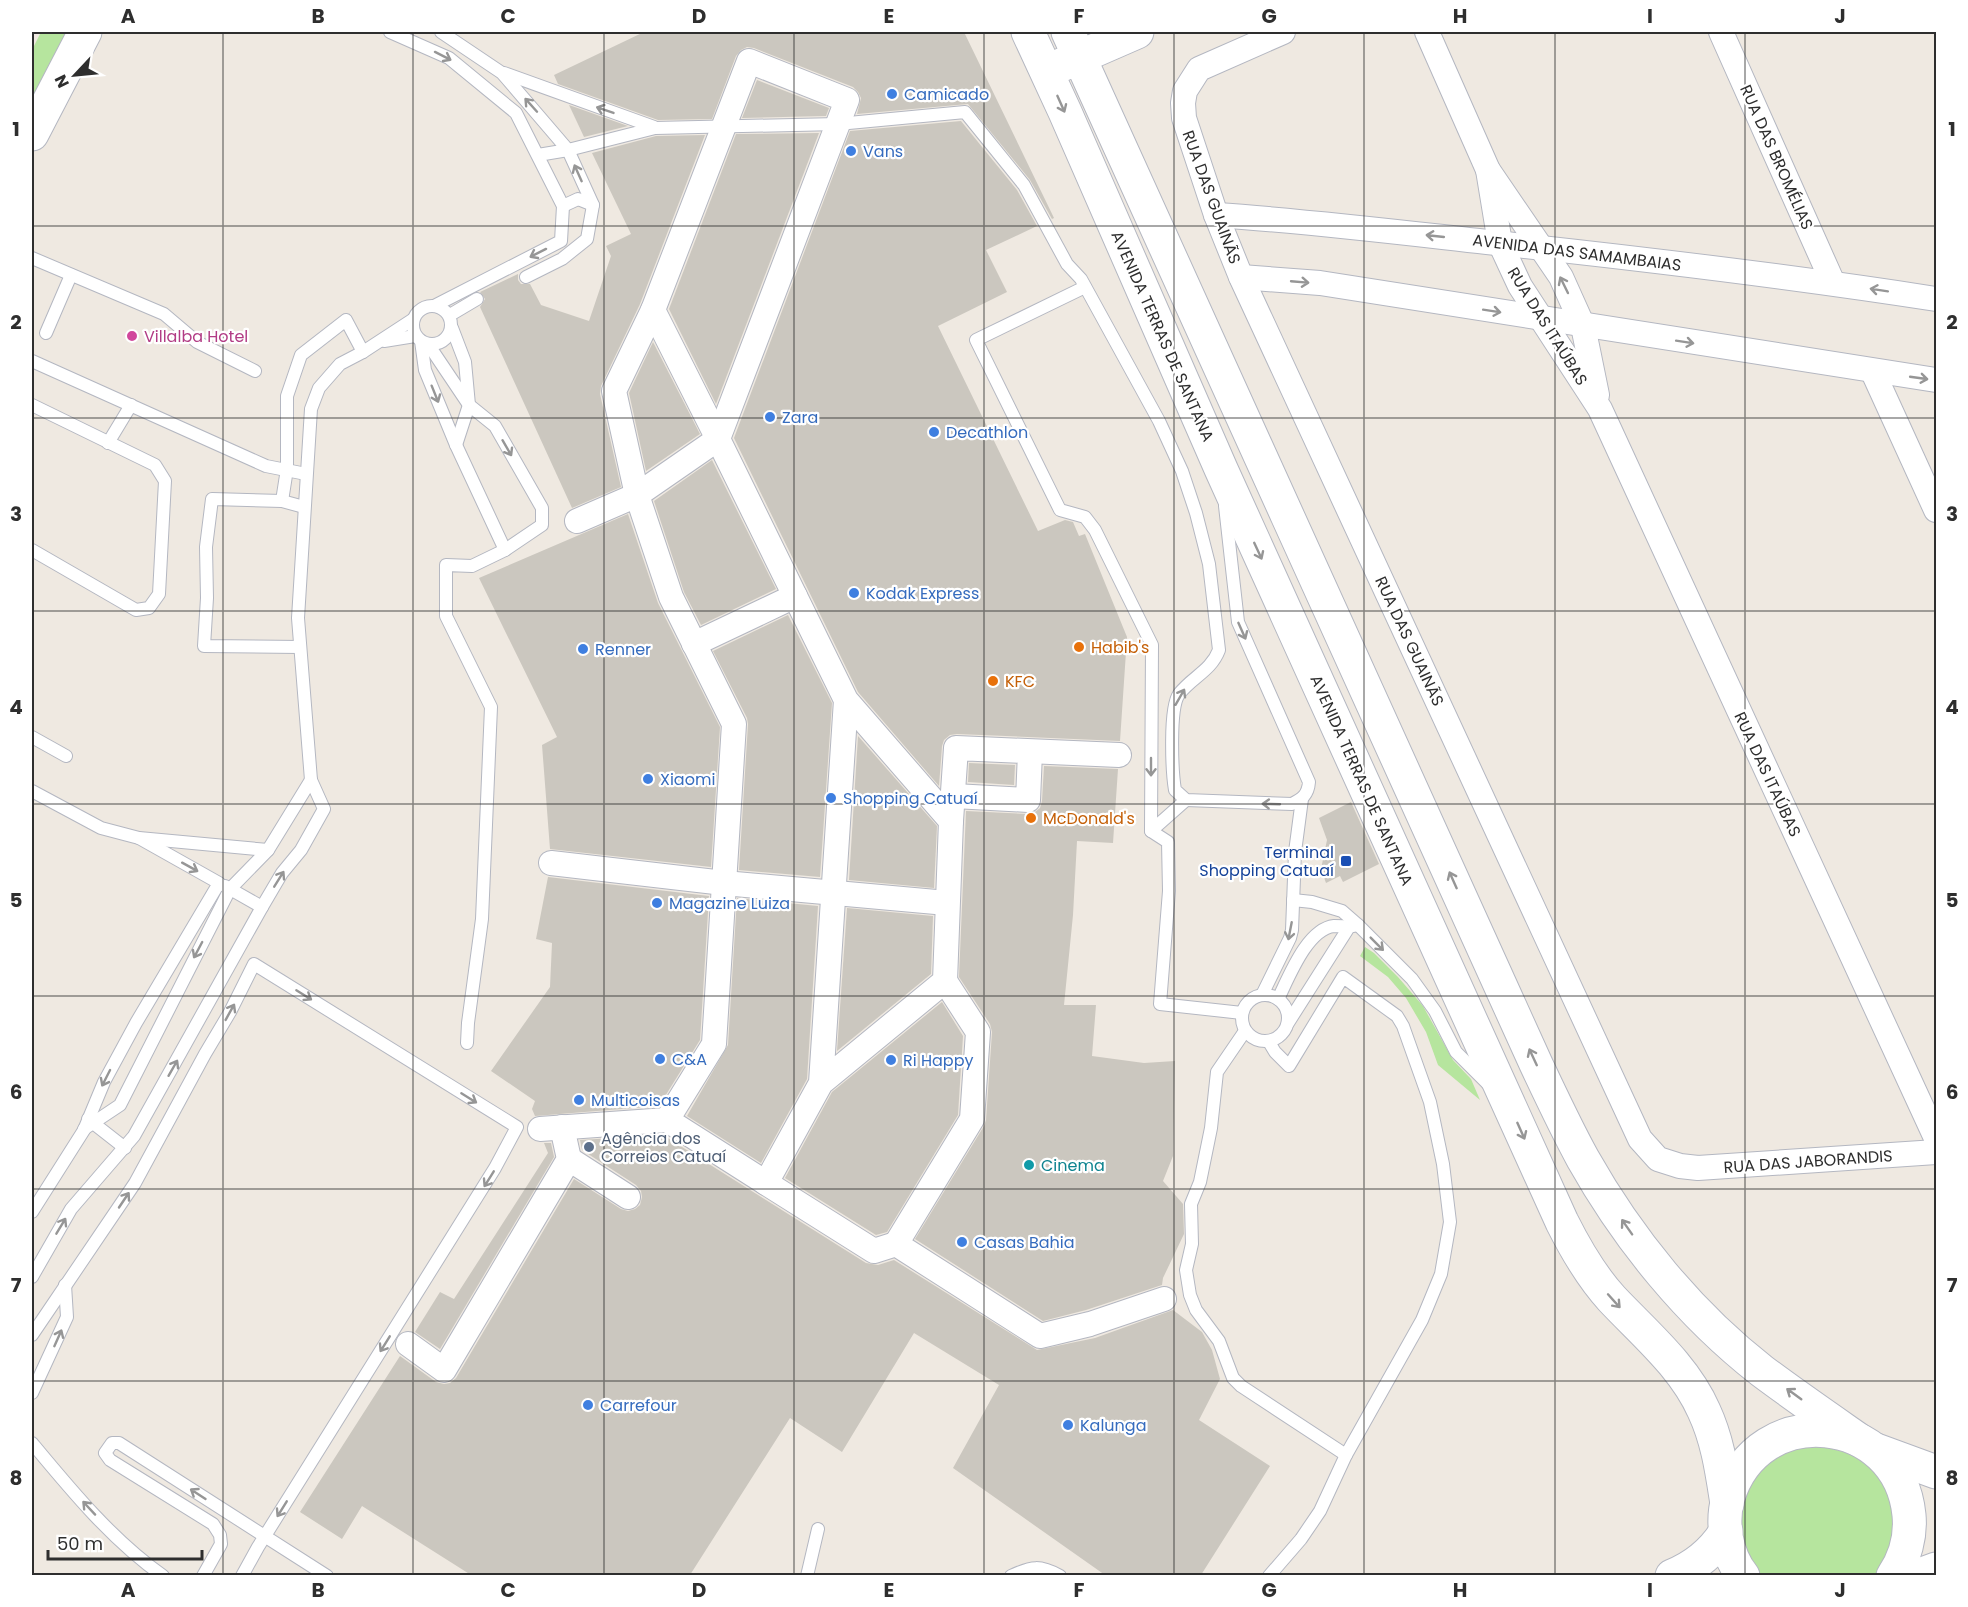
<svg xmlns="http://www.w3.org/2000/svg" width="1968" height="1607" viewBox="0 0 1968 1607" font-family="Poppins,sans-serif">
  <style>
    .green { fill: #b6e59e }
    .building { fill: #cbc7bf }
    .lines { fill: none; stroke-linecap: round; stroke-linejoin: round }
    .lane-casing { stroke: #b4b7c1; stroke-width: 14 }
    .street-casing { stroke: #b4b7c1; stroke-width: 26 }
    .secondary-casing { stroke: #b4b7c1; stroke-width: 35 }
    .lane { stroke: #fff; stroke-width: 12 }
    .street { stroke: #fff; stroke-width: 24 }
    .secondary { stroke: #fff; stroke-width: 33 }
    .oneway { stroke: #969696 }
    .grid { fill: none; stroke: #2e2e2e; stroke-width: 1.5; stroke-opacity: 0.55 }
    .shop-dot { fill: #3f7fe0; stroke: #fff; stroke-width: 2 }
    .hotel-dot { fill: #d1479c; stroke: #fff; stroke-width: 2 }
    .food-dot { fill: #e8710a; stroke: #fff; stroke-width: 2 }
    .transit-dot { fill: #1a4fb4; stroke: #fff; stroke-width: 2 }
    .service-dot { fill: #5c6f8a; stroke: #fff; stroke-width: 2 }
    .culture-dot { fill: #0f9aa8; stroke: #fff; stroke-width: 2 }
    .labels { text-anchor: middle; stroke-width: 4.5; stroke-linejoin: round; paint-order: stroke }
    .shop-label { font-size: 16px; fill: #366cbe; stroke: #fff; text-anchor: start }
    .street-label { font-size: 16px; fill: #2e2e2e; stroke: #fff }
    .hotel-label { font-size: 16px; fill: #b23c85; stroke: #fff; text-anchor: start }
    .food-label { font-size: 16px; fill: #c56008; stroke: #fff; text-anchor: start }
    .transit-label { font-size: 16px; fill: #164399; stroke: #fff; text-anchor: end }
    .service-label { font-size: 16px; fill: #4e5e75; stroke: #fff; text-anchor: start }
    .culture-label { font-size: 16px; fill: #0d838f; stroke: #fff; text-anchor: start }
    .neatline { fill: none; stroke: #2e2e2e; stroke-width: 2 }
    .grid-label { font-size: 20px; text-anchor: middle; font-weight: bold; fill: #2e2e2e }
  </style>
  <rect width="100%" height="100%" fill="#efe9e1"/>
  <g class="green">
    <polygon points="41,32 76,32 32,117 32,50"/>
    <polygon points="1365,947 1374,953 1398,977 1423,1006 1453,1060 1471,1079 1480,1100 1438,1065 1426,1032 1406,998 1388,977 1360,956"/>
    <path d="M 1819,1445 L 1861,1457 L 1890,1490 L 1897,1534 L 1877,1576 L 1762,1576 C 1730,1540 1737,1482 1778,1457 C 1791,1449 1805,1448 1819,1445 Z"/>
  </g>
  <g class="building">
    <polygon points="644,32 964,32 1054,218 1052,219 1030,180 968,104 857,114 861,98 858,92 853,87 754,48 747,47 741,50 736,56 712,119 658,120 558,84 554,75"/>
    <polygon points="757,80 829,108 826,116 742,118"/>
    <polygon points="569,105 628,126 584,137"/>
    <polygon points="961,121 1017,190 1037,226 986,250 1007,292 938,326 1038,531 1065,520 1073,522 1079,536 1085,534 1127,637 1120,741 957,734 950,735 944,740 942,746 939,786 858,692 734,438 850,131"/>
    <polygon points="819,133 716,404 669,309 736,134"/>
    <polygon points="705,135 640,304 601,386 600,394 621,487 572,508 480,307 485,299 480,292 518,274 518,280 521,284 530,284 541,305 589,321 611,256 606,246 631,234 592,153 656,136"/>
    <polygon points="653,342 700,434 646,471 629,393"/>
    <polygon points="712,460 776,589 701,625 684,592 654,501"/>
    <polygon points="628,514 658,603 720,727 711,867 550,849 542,745 557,737 479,578"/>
    <polygon points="788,615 832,703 820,877 739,870 748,724 747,718 713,651"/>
    <polygon points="858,736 937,826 934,888 849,880"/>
    <polygon points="969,763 1015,765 1014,785 968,782"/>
    <polygon points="1044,766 1118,769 1113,843 1077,841 1073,915 1064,1005 1096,1005 1092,1056 1144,1063 1175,1061 1173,1156 1163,1181 1183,1204 1184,1234 1163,1278 1162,1285 1086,1310 1043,1321 915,1239 984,1126 986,1120 992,1032 990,1024 959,977 966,811 1027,814 1035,812 1040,808 1042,801"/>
    <polygon points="1351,802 1379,864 1343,882 1340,876 1326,883 1321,869 1327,840 1319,818"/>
    <polygon points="548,877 709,896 700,1040 659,1106 535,1116 532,1109 535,1101 491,1071 550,987 552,943 536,939"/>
    <polygon points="737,898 818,906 807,1079 761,1163 687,1116 728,1045"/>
    <polygon points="847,908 933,916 931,974 837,1051"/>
    <polygon points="942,1002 963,1036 958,1115 887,1232 876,1235 785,1178 832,1092"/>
    <polygon points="663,1135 866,1263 878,1265 894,1260 1037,1350 1095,1338 1173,1310 1202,1332 1212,1350 1220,1379 1199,1420 1270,1466 1201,1575 1105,1575 953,1468 999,1385 914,1333 842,1452 790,1418 690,1575 471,1575 362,1506 342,1539 300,1512 400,1356 436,1382 444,1384 450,1383 456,1378 574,1179 621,1209 628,1211 635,1209 640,1205 642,1197 641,1191 636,1185 582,1150 580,1140"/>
    <polygon points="544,1143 551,1143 554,1157 440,1349 415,1332 440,1292 454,1299 548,1153"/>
  </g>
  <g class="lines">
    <defs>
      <g id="lane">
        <polyline points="390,32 449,58 516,113 563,206 561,241 436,305"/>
        <polyline points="441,32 502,73 568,150 593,205 587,239 562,259 526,277"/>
        <polyline points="504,73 654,127"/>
        <path d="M 538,155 L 568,150 L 655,128 L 838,124 L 965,112 L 1024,185 L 1067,264 L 1081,279 L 1159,421 L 1182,471 L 1196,513 L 1209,564 L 1219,650 C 1211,671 1192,677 1179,694 C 1169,708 1172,772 1175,790 L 1186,800 L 1292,804 C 1302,799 1308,795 1309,782 L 1238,622 L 1225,506"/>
        <polyline points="563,206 578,199 593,205"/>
        <polyline points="32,258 164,314 197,342 255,371"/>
        <polyline points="1085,287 976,340 1060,510 1085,517 1095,530 1152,645 1151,831 1168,842 1169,891 1160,1004 1242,1013"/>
        <circle cx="432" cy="325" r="19"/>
        <polyline points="450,315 477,299"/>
        <polyline points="452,328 465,362 469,405 456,445"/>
        <polyline points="46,333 71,275"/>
        <polyline points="384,341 415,336"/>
        <polyline points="421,341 425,370 456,445 505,550"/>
        <polyline points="428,344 469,405 495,426 542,508 542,525 505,550 472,566 446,565 446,616 491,707 482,919 468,1023 467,1043"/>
        <polyline points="32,361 266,466 306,474"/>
        <polyline points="32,405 155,465 165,481 159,594 149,608 136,610 32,550"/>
        <polyline points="108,443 131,405"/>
        <polyline points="282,501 287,469 287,396 301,355 346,320 363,352"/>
        <polyline points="300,647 204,646 207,598 206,547 212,499 282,501 304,507"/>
        <polyline points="32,737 66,756"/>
        <polyline points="32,791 101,828 139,838 268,850"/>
        <polyline points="1151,831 1186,800"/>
        <polyline points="225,886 262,907"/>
        <polyline points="1293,900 1312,902 1342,911 1358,925 1412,979 1435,1011 1456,1052 1489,1085"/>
        <circle cx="1265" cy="1018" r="23"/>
        <polyline points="1262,995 1290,938 1292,930 1295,852 1302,799"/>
        <path d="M 1278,999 C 1289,977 1307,929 1334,926 C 1339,926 1344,926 1349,927"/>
        <polyline points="1288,1023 1349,927 1358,925"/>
        <polyline points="1245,1031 1217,1072 1211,1128 1200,1182 1191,1204 1192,1244 1186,1270 1190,1295 1196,1310 1219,1341 1233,1378 1241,1386 1346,1455 1422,1320 1441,1274 1450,1222 1443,1164 1430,1102 1403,1026 1397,1016 1343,977 1289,1066 1275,1052 1269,1042"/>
        <polyline points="88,1119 125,1148"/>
        <polyline points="84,1129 120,1105 230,889 268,850 311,780"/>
        <polyline points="32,1212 84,1130 104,1082 136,1023 219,883 139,838"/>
        <polyline points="32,1277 71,1209 134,1136 262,907 282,873 301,850 324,809 311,780 298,618 311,409 319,388 340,364 363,352 412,320"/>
        <polyline points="32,1335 135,1183 205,1054 230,1012 254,964 517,1127 495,1168 258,1547 242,1576"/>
        <polyline points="32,1393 67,1317 65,1285"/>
        <path d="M 32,1443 C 71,1490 112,1540 163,1576"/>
        <polyline points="203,1576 221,1544 220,1535 213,1524 110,1460 105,1453 112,1443 119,1443 327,1576"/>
        <polyline points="807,1576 818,1529"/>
        <path d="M 1011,1576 C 1032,1566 1040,1565 1060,1576"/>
        <polyline points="1269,1576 1301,1539 1320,1511 1346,1455"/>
      </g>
      <g id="street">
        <polyline points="1283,32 1199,69 1185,91 1183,103 1184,118 1216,215 1241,277 1640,1139 1658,1159 1680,1166 1698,1168 1936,1152"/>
        <polyline points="1427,32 1488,170 1561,277 1583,326 1597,395"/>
        <polyline points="1721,32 1833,283"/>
        <polyline points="1488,170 1500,243 1520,286 1600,409 1936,1138"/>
        <path d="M 1216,215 C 1307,221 1397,232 1487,242 C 1637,258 1787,276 1936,299"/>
        <polyline points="1241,277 1320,283 1936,380"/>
        <polyline points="1873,372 1936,510"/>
        <polyline points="577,521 637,495 718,439 653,310"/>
        <polyline points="694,644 795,596"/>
        <polyline points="954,796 1028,800 1030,752"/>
        <polyline points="951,821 956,748 1119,755"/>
        <polyline points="551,863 724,883 947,903"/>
        <polyline points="821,1083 945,981 951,821 846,700 718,439 847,100 749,61 653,310 614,391 637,495 671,597 734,724 714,1044 667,1120 766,1183 821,1083 846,700"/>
        <polyline points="540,1129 667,1120"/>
        <polyline points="569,1159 628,1197"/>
        <polyline points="766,1183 874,1251 896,1244 1040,1336 1090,1324 1164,1299"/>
        <polyline points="896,1244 972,1119 978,1032 945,981"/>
        <polyline points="408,1344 444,1370 569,1159 562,1127"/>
      </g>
      <g id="secondary">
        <path d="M 1028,32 L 1065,112 L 1221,469 L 1562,1222 C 1576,1250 1591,1276 1612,1299 C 1645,1334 1684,1366 1704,1411 C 1718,1441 1722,1472 1727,1504"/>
        <path d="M 1068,32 L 1536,1064 C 1551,1096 1566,1128 1583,1159 C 1628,1239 1689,1314 1762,1371 C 1794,1395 1826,1417 1859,1440"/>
        <polyline points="1059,66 1137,32"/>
        <polyline points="32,134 85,32"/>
        <polyline points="1876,1450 1936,1472"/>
        <path d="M 1672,1576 C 1694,1567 1713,1552 1726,1531"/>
        <path d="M 1743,1576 C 1726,1555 1721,1523 1728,1498 C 1758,1398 1899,1413 1909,1515 C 1911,1536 1905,1558 1893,1576"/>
        <polyline points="1917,1576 1936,1569"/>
      </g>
    </defs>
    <use href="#lane" class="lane-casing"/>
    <use href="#street" class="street-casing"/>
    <use href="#secondary" class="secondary-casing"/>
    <use href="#lane" class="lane"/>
    <use href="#street" class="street"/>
    <use href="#secondary" class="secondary"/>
  </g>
  <defs><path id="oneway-shaft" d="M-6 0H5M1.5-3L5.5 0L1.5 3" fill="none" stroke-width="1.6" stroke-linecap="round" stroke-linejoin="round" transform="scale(1.5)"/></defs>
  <g class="oneway">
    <use href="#oneway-shaft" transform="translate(443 56) rotate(27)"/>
    <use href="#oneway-shaft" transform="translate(1061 104) rotate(66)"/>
    <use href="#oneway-shaft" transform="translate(531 105) rotate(-132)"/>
    <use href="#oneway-shaft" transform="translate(605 110) rotate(-161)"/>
    <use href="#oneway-shaft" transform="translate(578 173) rotate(-114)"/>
    <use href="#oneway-shaft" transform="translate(1435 236) rotate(-174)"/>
    <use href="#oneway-shaft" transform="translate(538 253) rotate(153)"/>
    <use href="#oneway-shaft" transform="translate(1300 282) rotate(5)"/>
    <use href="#oneway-shaft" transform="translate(1564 285) rotate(-116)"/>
    <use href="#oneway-shaft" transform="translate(1879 290) rotate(-171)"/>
    <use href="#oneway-shaft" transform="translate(1492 311) rotate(9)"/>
    <use href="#oneway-shaft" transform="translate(1685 342) rotate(9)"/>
    <use href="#oneway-shaft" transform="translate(1919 378) rotate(8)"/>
    <use href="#oneway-shaft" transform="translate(435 394) rotate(68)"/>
    <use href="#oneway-shaft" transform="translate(507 448) rotate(60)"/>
    <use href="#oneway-shaft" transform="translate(1258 551) rotate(65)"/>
    <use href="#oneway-shaft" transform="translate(1242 631) rotate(66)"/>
    <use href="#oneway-shaft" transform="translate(1180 697) rotate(-60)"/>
    <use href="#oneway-shaft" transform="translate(1151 767) rotate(90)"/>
    <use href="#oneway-shaft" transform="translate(1271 804) rotate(-178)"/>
    <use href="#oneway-shaft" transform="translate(190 867) rotate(29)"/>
    <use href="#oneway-shaft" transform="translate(279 879) rotate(-58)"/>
    <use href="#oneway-shaft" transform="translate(1453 880) rotate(-114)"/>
    <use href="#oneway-shaft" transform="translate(1290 931) rotate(101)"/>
    <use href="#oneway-shaft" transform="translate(1377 944) rotate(45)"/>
    <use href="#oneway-shaft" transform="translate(198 950) rotate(118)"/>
    <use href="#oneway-shaft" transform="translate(304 995) rotate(32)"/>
    <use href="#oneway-shaft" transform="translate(230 1012) rotate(-61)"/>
    <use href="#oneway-shaft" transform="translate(1533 1057) rotate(-115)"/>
    <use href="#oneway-shaft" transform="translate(173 1068) rotate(-60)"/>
    <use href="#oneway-shaft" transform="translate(106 1078) rotate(117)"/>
    <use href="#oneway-shaft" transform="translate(469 1098) rotate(32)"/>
    <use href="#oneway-shaft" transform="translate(1521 1131) rotate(66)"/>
    <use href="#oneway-shaft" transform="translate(489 1179) rotate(122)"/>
    <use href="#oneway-shaft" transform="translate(124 1200) rotate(-56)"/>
    <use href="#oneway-shaft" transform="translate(61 1226) rotate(-59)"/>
    <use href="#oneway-shaft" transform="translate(1627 1227) rotate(-125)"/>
    <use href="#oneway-shaft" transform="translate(1614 1301) rotate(48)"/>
    <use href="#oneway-shaft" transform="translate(58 1338) rotate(-66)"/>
    <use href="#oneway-shaft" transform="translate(385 1344) rotate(122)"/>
    <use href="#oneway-shaft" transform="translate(1794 1394) rotate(-144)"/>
    <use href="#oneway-shaft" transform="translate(198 1494) rotate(-147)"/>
    <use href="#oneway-shaft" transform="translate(89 1508) rotate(-133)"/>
    <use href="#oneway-shaft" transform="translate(282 1509) rotate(122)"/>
  </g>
  <path class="grid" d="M 223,32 L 223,1576M 413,32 L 413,1576M 604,32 L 604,1576M 794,32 L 794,1576M 984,32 L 984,1576M 1174,32 L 1174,1576M 1364,32 L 1364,1576M 1555,32 L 1555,1576M 1745,32 L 1745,1576M 32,226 L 1936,226M 32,418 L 1936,418M 32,611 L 1936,611M 32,804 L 1936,804M 32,996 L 1936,996M 32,1189 L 1936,1189M 32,1381 L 1936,1381"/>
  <g class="shop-dot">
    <circle cx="892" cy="94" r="6"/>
    <circle cx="851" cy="151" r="6"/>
    <circle cx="770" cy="417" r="6"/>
    <circle cx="934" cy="432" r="6"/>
    <circle cx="854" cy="593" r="6"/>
    <circle cx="583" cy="649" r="6"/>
    <circle cx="648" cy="779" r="6"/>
    <circle cx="831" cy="798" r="6"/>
    <circle cx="657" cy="903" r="6"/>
    <circle cx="660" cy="1059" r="6"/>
    <circle cx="891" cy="1060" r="6"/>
    <circle cx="579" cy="1100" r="6"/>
    <circle cx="962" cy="1242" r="6"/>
    <circle cx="588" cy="1405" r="6"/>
    <circle cx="1068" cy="1425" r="6"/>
  </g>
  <circle class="hotel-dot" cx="132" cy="336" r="6"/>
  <g class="food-dot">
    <circle cx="1079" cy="647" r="6"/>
    <circle cx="993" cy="681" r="6"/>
    <circle cx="1031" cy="818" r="6"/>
  </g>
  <rect class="transit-dot" x="1340" y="855" width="12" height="12" rx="3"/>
  <circle class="service-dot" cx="589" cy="1147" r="6"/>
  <circle class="culture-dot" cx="1029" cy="1165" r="6"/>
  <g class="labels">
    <g class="shop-label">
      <text x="904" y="100">Camicado</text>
      <text x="863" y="157">Vans</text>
      <text x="782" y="423">Zara</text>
      <text x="946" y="438">Decathlon</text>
      <text x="866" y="599">Kodak Express</text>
      <text x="595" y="655">Renner</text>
      <text x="660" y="785">Xiaomi</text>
      <text x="843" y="804">Shopping Catuaí</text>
      <text x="669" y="909">Magazine Luiza</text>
      <text x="672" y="1065">C&amp;A</text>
      <text x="903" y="1066">Ri Happy</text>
      <text x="591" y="1106">Multicoisas</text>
      <text x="974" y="1248">Casas Bahia</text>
      <text x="600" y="1411">Carrefour</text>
      <text x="1080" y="1431">Kalunga</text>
    </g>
    <g class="street-label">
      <text transform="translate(1777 157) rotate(66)" y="6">RUA DAS BROMÉLIAS</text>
      <text transform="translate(1212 197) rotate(70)" y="6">RUA DAS GUAINÃS</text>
      <text transform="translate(1577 252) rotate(7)" y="6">AVENIDA DAS SAMAMBAIAS</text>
      <text transform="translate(1548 326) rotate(58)" y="6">RUA DAS ITAÚBAS</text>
      <text transform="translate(1163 336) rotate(66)" y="6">AVENIDA TERRAS DE SANTANA</text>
      <text transform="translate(1410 641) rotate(65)" y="6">RUA DAS GUAINÃS</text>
      <text transform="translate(1768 774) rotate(65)" y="6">RUA DAS ITAÚBAS</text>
      <text transform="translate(1362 780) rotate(66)" y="6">AVENIDA TERRAS DE SANTANA</text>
      <text transform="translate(1808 1161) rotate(-4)" y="6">RUA DAS JABORANDIS</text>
    </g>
    <g class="hotel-label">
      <text x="144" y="342">Villalba Hotel</text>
    </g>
    <g class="food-label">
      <text x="1091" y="653">Habib's</text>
      <text x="1005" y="687">KFC</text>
      <text x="1043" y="824">McDonald's</text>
    </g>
    <g class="transit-label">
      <text x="1334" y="858">Terminal<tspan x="1334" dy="18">Shopping Catuaí</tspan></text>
    </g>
    <g class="service-label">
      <text x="601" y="1144">Agência dos<tspan x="601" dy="18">Correios Catuaí</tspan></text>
    </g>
    <g class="culture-label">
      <text x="1041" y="1171">Cinema</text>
    </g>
  </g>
  <rect width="1968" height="1607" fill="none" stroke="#ffffff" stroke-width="66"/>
  <g transform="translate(75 75) rotate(244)" stroke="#ffffff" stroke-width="4.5" paint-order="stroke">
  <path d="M0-4.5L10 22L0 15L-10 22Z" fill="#2e2e2e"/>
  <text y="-9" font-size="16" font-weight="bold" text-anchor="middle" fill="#2e2e2e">N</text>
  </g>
  <path d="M48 1550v9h154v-9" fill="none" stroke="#2e2e2e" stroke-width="3"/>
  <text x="57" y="1550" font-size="18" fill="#2e2e2e" stroke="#ffffff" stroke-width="4.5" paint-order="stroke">50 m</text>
  <rect x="33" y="33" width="1902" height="1541" class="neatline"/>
  <g class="grid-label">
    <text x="128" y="23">A</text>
    <text x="318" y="23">B</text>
    <text x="508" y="23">C</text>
    <text x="699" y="23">D</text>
    <text x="889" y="23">E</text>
    <text x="1079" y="23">F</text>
    <text x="1269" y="23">G</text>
    <text x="1460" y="23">H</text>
    <text x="1650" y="23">I</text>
    <text x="1840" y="23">J</text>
    <text x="16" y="136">1</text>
    <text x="1952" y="136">1</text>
    <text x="16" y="329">2</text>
    <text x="1952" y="329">2</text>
    <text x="16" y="521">3</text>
    <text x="1952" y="521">3</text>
    <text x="16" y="714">4</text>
    <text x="1952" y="714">4</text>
    <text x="16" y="907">5</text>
    <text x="1952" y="907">5</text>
    <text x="16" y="1099">6</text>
    <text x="1952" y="1099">6</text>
    <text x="16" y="1292">7</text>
    <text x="1952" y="1292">7</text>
    <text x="16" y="1485">8</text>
    <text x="1952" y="1485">8</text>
    <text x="128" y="1597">A</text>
    <text x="318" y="1597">B</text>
    <text x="508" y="1597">C</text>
    <text x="699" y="1597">D</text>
    <text x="889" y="1597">E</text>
    <text x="1079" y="1597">F</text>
    <text x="1269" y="1597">G</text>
    <text x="1460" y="1597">H</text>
    <text x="1650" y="1597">I</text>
    <text x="1840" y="1597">J</text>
  </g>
</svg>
